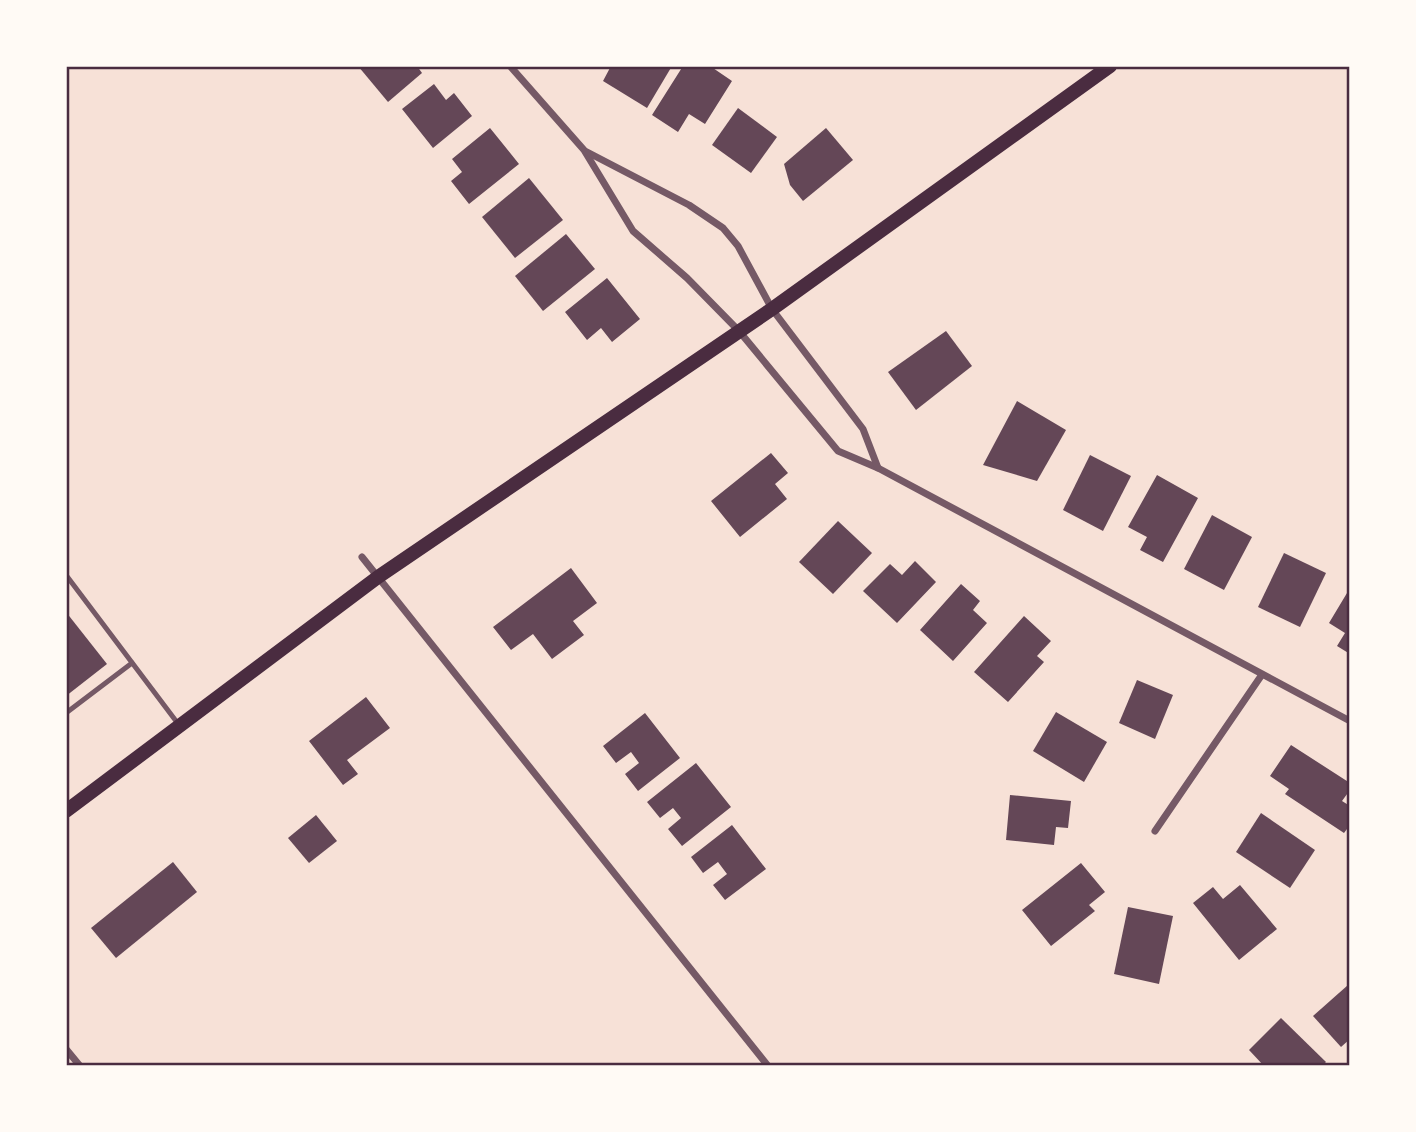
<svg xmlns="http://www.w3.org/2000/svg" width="1416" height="1132" viewBox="0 0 1416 1132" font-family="'IBM Plex Sans',sans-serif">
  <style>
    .building { fill: #644757 }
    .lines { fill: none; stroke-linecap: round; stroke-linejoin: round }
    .service { stroke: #755966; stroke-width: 5 }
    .minor { stroke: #755966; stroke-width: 7 }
    .secondary { stroke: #4a2c40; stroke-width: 14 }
    .neatline { fill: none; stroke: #4a2c40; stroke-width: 2.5 }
  </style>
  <rect width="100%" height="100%" fill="#f7e1d7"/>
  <g class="building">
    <polygon points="358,66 417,66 422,73 388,102"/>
    <polygon points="611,66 672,66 647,108 603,81"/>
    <polygon points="683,66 710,66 732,81 705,124 689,114 678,132 652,115"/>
    <polygon points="434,84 446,100 454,93 472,116 433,148 402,109"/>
    <polygon points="738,108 777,137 751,173 712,145"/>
    <polygon points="490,128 519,164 469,204 451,181 462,172 452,159"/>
    <polygon points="826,128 853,160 803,201 790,185 784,164"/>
    <polygon points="529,178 563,220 515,258 482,217"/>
    <polygon points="566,234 595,269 543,311 515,276"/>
    <polygon points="607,278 640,319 612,342 601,328 587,340 565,312"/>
    <polygon points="946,331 972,366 916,410 888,372"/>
    <polygon points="1017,401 1066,430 1037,481 983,465"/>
    <polygon points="771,453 788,473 775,484 787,499 740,537 711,501"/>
    <polygon points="1090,455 1131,476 1103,531 1063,510"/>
    <polygon points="1157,475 1198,498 1163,562 1140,550 1147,537 1128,527"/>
    <polygon points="1212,515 1252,537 1224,590 1184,569"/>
    <polygon points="838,521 872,553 833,594 799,562"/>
    <polygon points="1284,553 1326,573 1300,627 1258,607"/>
    <polygon points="915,561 936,582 897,623 863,591 890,564 902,575"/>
    <polygon points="571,568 597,603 573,621 584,635 552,659 533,634 511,650 493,627"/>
    <polygon points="961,584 980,601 973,610 987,623 953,661 920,630"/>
    <polygon points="1350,588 1350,654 1337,646 1345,633 1329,623"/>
    <polygon points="66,612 107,664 66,696"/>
    <polygon points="1024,616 1051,641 1037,656 1044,662 1008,702 974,672"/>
    <polygon points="1137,680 1173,695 1155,739 1119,723"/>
    <polygon points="366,697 390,728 347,760 358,774 343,785 309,741"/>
    <polygon points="1056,712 1107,742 1084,782 1033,751"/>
    <polygon points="645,713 680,758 638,791 625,774 639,763 631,752 616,763 603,746"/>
    <polygon points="1291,745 1350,783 1350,790 1342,801 1350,806 1350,825 1344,833 1285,794 1289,789 1270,776"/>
    <polygon points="696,763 731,807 682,846 668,829 681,818 673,808 660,818 647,802"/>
    <polygon points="1010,795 1071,801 1068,828 1056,827 1054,845 1006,840"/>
    <polygon points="1261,813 1315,850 1290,888 1236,852"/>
    <polygon points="316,815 337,841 309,863 288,838"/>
    <polygon points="732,825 766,869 725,900 713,885 727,874 718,862 703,873 691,857"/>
    <polygon points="173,862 197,892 116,958 91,928"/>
    <polygon points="1081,863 1105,892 1089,905 1095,911 1051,946 1022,910"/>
    <polygon points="1240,885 1277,929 1239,960 1193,903 1213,887 1223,899"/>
    <polygon points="1128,907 1173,916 1159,984 1114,974"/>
    <polygon points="1348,985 1350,1039 1341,1047 1313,1016"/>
    <polygon points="1281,1018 1326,1062 1322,1066 1264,1066 1249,1050"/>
  </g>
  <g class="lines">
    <g class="service">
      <polyline points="66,575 179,725"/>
      <polyline points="66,713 132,663"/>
    </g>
    <g class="minor">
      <polyline points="510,66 584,150 633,231 687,278 739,331 838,451 878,468 1350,721"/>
      <polyline points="587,152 689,205 723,228 738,246 772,309 863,429 878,468"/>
      <polyline points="362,557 768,1066"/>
      <polyline points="1155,831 1261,676"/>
      <polyline points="66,1049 80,1066"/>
    </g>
    <polyline class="secondary" points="66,811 378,577 772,309 1110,66"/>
  </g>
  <rect width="1416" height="1132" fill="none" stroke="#fffaf5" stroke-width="136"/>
  <rect x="68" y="68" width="1280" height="996" class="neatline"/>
</svg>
